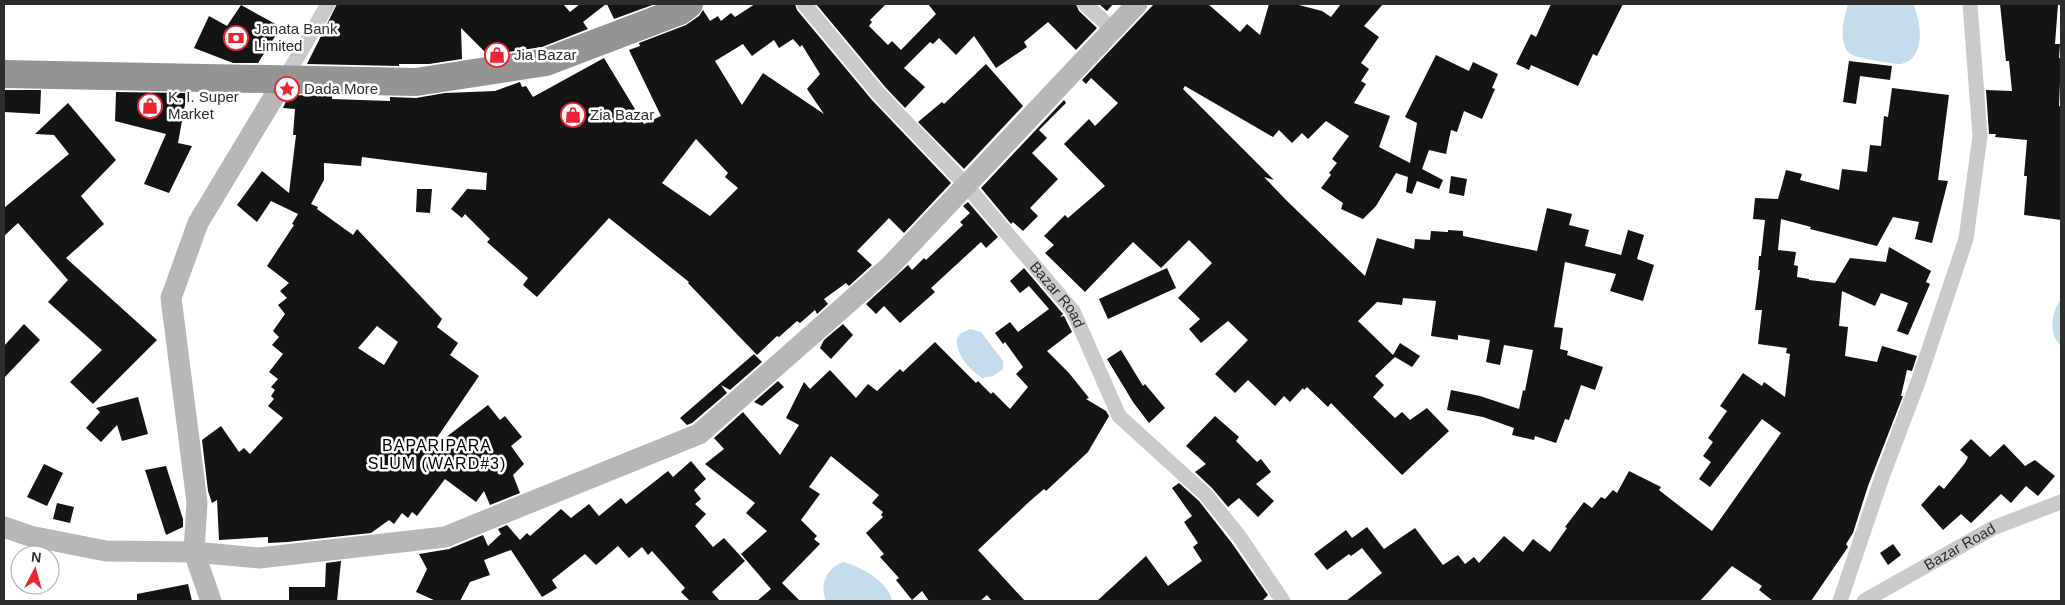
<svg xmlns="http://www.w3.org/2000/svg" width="2065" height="605" viewBox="0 0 2065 605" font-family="Helvetica,sans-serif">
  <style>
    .water { fill: #c4dded }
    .building { fill: #141414; fill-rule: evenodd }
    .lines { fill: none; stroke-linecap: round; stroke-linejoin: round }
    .street { stroke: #cacaca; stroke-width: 15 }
    .secondary { stroke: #b7b7b7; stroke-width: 21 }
    .highway { stroke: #949494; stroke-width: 28 }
    .labels { text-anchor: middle; stroke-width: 5; stroke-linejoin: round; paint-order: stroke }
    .poi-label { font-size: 15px; fill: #2d2d2d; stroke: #fff; text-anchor: start }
    .street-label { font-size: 15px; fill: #2d2d2d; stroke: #fff }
    .neighbourhood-label { font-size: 16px; letter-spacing: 1px; fill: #000; stroke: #fff }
  </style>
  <rect width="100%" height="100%" fill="#fff"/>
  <g class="water">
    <path d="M 1848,4 L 1913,4 C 1921,20 1927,59 1901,64 C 1896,65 1861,58 1855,56 C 1852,55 1848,53 1846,49 C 1839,35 1844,18 1848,4 Z"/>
    <path d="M 2061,299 L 2061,346 C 2048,334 2051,313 2061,299 Z"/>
    <path d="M 970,329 L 981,332 L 1003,361 L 1003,369 L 993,376 L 982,378 C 969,369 955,354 957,338 L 961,333 Z"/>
    <path d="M 843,562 C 860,566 890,583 892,601 L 826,601 C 819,584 827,568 843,562 Z"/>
  </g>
  <g class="building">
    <polygon points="337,4 563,4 570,12 580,4 606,4 583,22 588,29 542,47 502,53 500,44 488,55 461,28 462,59 429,64 399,64 399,66 307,64"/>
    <polygon points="607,4 655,4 614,19"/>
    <path d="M 755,4 L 795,4 L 797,10 L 872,100 L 951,183 L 904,233 L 889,218 L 857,251 L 872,265 L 849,286 L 846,283 L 824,299 L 828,304 L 817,314 L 815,310 L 800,323 L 797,321 L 779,337 L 777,336 L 757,355 L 688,283 L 689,282 L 609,218 L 537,297 L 523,285 L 528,278 L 487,242 L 490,239 L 465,214 L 462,218 L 451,209 L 467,189 L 486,190 L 487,173 L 362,157 L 361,166 L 324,163 L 324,180 L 311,204 L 318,207 L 317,209 L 353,235 L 357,229 L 442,319 L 437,327 L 458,343 L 450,355 L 479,376 L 428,451 L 488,405 L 500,420 L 505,416 L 522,437 L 511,446 L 524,464 L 513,475 L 520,493 L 490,505 L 484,491 L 476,502 L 445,479 L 417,516 L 412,512 L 408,518 L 402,513 L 394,524 L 389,520 L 371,533 L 287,542 L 268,543 L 268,537 L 219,540 L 217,500 L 212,503 L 208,491 L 202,440 L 221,426 L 239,452 L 244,448 L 250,454 L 283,418 L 268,406 L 274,399 L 271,396 L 275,390 L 271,387 L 278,379 L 269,372 L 283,354 L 272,345 L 279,337 L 273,331 L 285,314 L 278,305 L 287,298 L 280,291 L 289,283 L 267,266 L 294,225 L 292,224 L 298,214 L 271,201 L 257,222 L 237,205 L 262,171 L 289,193 L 296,135 L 293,135 L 295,109 L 283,108 L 289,95 L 332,96 L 332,99 L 390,101 L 390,97 L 416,98 L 445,93 L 495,91 L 520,82 L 522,87 L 526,86 L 533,97 L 604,58 L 644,124 L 661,116 L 629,50 L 640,46 L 639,43 L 686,25 L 699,16 L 703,10 L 710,21 L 718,16 L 721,21 L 731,13 L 735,17 ZM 793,39 L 800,47 L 802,45 L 820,74 L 807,89 L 824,114 L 763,73 L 742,105 L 715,61 L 743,44 L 752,56 L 774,40 L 779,48 ZM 696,139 L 728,173 L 725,177 L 738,188 L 710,216 L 662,183 ZM 377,326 L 398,342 L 384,365 L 358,348 Z"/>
    <polygon points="816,4 886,4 870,20 872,22 869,26 888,45 892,41 901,50 936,14 928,4 1076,4 1079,11 1097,28 1076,50 1048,22 1024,42 1027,47 996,68 974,36 956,55 939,38 933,44 930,42 904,68 925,87 905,108 886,88"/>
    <polygon points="1099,4 1113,4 1107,11"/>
    <polygon points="1154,4 1208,4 1240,32 1247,24 1260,35 1269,4 1295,4 1322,11 1331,17 1341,4 1383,4 1364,26 1379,37 1361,63 1369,69 1361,81 1366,84 1354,103 1390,116 1379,147 1410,163 1417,123 1405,117 1436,55 1469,71 1473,62 1498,74 1492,88 1495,89 1482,119 1464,111 1457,132 1451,130 1446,154 1429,150 1422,169 1443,180 1439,189 1417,181 1412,194 1406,192 1408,177 1396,173 1376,206 1363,219 1341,209 1343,203 1321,188 1331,175 1329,173 1337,163 1332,159 1349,136 1326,121 1308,139 1302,133 1292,143 1279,130 1273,137 1185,86 1183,89 1274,180 1264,177 1286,200 1365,276 1377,238 1414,249 1415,239 1430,240 1431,231 1448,232 1448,230 1463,231 1463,236 1537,251 1547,208 1572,214 1569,225 1589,230 1585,246 1621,255 1628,230 1644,235 1637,259 1654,265 1643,301 1610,291 1616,274 1565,262 1554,327 1563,328 1560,349 1568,351 1567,355 1603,367 1595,390 1581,385 1569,420 1565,419 1556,443 1535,436 1534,440 1512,435 1514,428 1483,417 1447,410 1451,390 1480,396 1519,409 1523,390 1525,391 1533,350 1504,345 1500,365 1486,362 1490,340 1458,335 1458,340 1431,336 1436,301 1403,298 1402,305 1377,302 1358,321 1393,355 1400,343 1420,356 1412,367 1395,357 1375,376 1384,385 1373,397 1395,418 1402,412 1410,420 1427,408 1449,431 1402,475 1331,403 1328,407 1307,387 1304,390 1303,388 1290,402 1284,396 1275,406 1248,380 1235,393 1215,374 1248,340 1228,321 1201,343 1189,329 1200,319 1178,298 1212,263 1189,240 1161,268 1133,242 1085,292 1045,253 1054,245 1044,236 1065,215 1068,218 1105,186 1064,144 1089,119 1095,126 1118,103 1091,78 1086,84 1082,80"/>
    <polygon points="1551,4 1623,4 1597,56 1593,54 1578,86 1531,65 1529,70 1516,64 1531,34 1536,37"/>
    <polygon points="2000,4 2058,4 2055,44 2060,44 2059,58 2061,58 2059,106 2061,107 2061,220 2024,215 2027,176 2024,176 2027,140 1995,137 1996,134 1989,134 1986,90 2012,91 2009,61 2006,61"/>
    <polygon points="241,5 281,27 258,63 233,63 194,48 209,16 227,26"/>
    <polygon points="1849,61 1892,66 1890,80 1860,76 1856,104 1843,102"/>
    <polygon points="986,64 1023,106 964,169 918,122 942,102 944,104"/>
    <polygon points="1892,88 1949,95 1938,180 1948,181 1932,243 1915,239 1919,222 1893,217 1877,246 1810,229 1811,227 1781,219 1778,250 1796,252 1794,265 1798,266 1797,277 1809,279 1809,280 1835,283 1850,258 1886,262 1889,247 1931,271 1926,282 1930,284 1908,335 1897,331 1908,303 1881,293 1875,306 1842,291 1839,326 1848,327 1845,356 1877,362 1882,346 1917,356 1912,371 1907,370 1901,396 1903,396 1868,486 1853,533 1846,544 1848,547 1811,601 1773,601 1759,590 1762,586 1732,566 1700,601 1346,601 1382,573 1362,548 1351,556 1349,554 1327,570 1314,554 1346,530 1352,538 1367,527 1384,549 1415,528 1443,565 1458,555 1465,564 1474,557 1479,563 1504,536 1523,552 1533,539 1550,552 1567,528 1565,527 1584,502 1592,508 1601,497 1605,499 1613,490 1617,493 1629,471 1661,487 1659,490 1673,501 1712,531 1781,433 1762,419 1710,487 1699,479 1711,462 1703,456 1713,442 1708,438 1727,411 1720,406 1743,373 1762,386 1764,382 1785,397 1790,354 1786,353 1787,348 1758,344 1762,310 1755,310 1760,270 1758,270 1759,256 1761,256 1765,220 1753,219 1755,198 1778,199 1786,170 1802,174 1800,180 1839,190 1842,169 1867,172 1870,145 1881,146 1884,116 1888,117"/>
    <polygon points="4,90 41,90 40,114 4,112"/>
    <polygon points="116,92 187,93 178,143 192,146 169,193 144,184 166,134 115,121"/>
    <polygon points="1064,100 1066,103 1039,130 1047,138 1032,153 1058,179 1030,208 1038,216 1023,231 1013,222 1011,224 981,188"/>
    <polygon points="68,103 116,160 81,196 104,224 66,258 157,340 93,404 70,382 102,350 48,302 68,280 18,223 4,236 4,208 69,154 54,135 35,134"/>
    <polygon points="1451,176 1467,179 1464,196 1449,193"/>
    <polygon points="417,189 432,189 430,213 416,212"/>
    <polygon points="968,202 998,237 986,248 981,242 931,288 935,292 900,323 884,306 876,314 866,304 908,265 912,270 924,258 926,260 963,225 960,222 970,213 963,206"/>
    <polygon points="1024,268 1063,314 1060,317 1064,316 1072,332 1047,351 1069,373 1089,398 1086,399 1106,411 1109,416 1088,452 1046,491 1044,489 1030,501 978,550 1025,601 992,601 987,595 980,601 929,601 922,591 912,600 896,580 899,578 880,557 884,554 866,533 883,517 881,515 883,512 872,503 879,495 831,456 809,487 820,494 801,520 817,536 814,539 820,544 782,583 800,601 757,601 771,589 741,554 767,531 746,513 755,503 705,464 724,449 714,438 743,412 780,455 799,425 786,418 804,382 810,389 830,370 856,398 868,384 877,391 900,369 903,372 935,342 976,383 978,381 991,394 993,392 1010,409 1028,387 1016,374 1023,367 1005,342 1003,344 995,333 1010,322 1018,332 1049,309 1029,286 1020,293 1010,281"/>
    <polygon points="1167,268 1176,288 1108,319 1099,299"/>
    <polygon points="24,324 40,340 4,378 4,346"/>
    <polygon points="843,324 853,335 831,359 820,348 824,340"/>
    <polygon points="1121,350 1143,386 1145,384 1165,408 1149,423 1133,402 1107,359"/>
    <polygon points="754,354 762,362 730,390 721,385 727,393 692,423 687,425 680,418"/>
    <polygon points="778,381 784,387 762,406 754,402"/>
    <polygon points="138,397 148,434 122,441 117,425 101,442 86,428 100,412 96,408"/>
    <polygon points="1215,416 1239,437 1236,441 1257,462 1261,459 1271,472 1256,484 1274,501 1258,517 1239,498 1228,507 1212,488 1195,472 1206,464 1186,446"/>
    <polygon points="1971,439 1990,457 2004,444 2025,466 2035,460 2055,476 2038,496 2026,486 2011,503 2001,494 1971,523 1961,514 1943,530 1921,505 1939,485 1944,489 1965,463 1968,457 1960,450"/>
    <polygon points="691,461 706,479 694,490 701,499 695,504 706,514 695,526 713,547 724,538 745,561 712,592 720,601 690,601 681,592 685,588 652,551 648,555 642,547 629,558 618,546 596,565 585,554 552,580 557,588 542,597 511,550 484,560 490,575 470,582 460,601 436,601 416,592 427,569 419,554 449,549 483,535 488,546 501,534 498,529 507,525 520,540 527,533 530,536 561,509 571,518 589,504 599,516 621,498 626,504 668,471 673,477"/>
    <polygon points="44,464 63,473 47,506 27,497"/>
    <polygon points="166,466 183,519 183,527 166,535 145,470"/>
    <polygon points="1179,483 1199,501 1231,542 1268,595 1262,601 1097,601 1146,556 1168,586 1202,561 1193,547 1198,543 1184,522 1192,516 1172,488"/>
    <polygon points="57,503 74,507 70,523 53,519"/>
    <polygon points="1893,544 1901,555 1888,565 1880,553"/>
    <polygon points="341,561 337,601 289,601 289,587 325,587 326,563"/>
    <polygon points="188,584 192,601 137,601 137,594"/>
  </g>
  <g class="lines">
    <g class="street">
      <path id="s1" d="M 804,4 L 879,94 L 966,185 L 1073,311 L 1119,416 L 1206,495 L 1239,536 L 1283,601"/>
      <polyline points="1085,4 1113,30"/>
      <polyline points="284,80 328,4"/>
      <polyline points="1840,601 1882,477 1918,382 1966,239 1980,136 1970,4"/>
      <path id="s2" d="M 1864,601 L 1993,528 L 2061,502"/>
    </g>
    <g class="secondary">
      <polyline points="4,527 30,536 106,551 194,552 259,558 445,537 699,434 889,267 1137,4"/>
      <polyline points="211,601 194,552 197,502 171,298 198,223 284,80"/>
    </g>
    <polyline class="highway" points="4,74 416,82 546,62 680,11 689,4"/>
  </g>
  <defs>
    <symbol id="bank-ring" viewBox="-11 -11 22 22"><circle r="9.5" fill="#fff" stroke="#ef2433" stroke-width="1.5"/><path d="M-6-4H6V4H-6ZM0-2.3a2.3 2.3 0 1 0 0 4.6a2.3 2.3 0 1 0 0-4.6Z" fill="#ef2433"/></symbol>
    <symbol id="shop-ring" viewBox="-11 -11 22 22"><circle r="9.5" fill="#fff" stroke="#ef2433" stroke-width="1.5"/><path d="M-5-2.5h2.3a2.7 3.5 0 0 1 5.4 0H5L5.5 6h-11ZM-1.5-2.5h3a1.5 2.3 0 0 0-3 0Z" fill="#ef2433"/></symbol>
    <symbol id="sight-ring" viewBox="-11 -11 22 22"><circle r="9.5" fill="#fff" stroke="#ef2433" stroke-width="1.5"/><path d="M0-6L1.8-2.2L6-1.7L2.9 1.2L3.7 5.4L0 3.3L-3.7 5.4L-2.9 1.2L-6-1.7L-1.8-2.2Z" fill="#ef2433"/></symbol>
  </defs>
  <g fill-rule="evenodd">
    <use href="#bank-ring" x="222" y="24" width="28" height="28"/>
    <use href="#shop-ring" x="483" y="41" width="28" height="28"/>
    <use href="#sight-ring" x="273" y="75" width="28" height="28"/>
    <use href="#shop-ring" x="136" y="92" width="28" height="28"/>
    <use href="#shop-ring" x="559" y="101" width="28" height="28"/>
  </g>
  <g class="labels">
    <g class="poi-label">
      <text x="254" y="34">Janata Bank<tspan x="254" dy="17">Limited</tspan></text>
      <text x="514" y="60">Jia Bazar</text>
      <text x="304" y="94">Dada More</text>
      <text x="168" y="102">K. I. Super<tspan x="168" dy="17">Market</tspan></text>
      <text x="590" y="120">Zia Bazar</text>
    </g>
    <g class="street-label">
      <text dy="5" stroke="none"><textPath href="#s1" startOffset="386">Bazar Road</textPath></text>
      <text dy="5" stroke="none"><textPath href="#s2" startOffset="110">Bazar Road</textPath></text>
    </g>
    <g class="neighbourhood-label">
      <text x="437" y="451">BAPARIPARA<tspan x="437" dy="18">SLUM (WARD#3)</tspan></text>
    </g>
  </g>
  <rect width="2065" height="605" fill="none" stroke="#2d2d2d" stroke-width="10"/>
  <g transform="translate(35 570) rotate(6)"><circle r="24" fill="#ffffff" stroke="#ababab"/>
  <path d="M0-4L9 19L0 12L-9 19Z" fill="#ef2433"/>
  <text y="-8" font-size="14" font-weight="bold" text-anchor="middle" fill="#2d2d2d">N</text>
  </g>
</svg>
